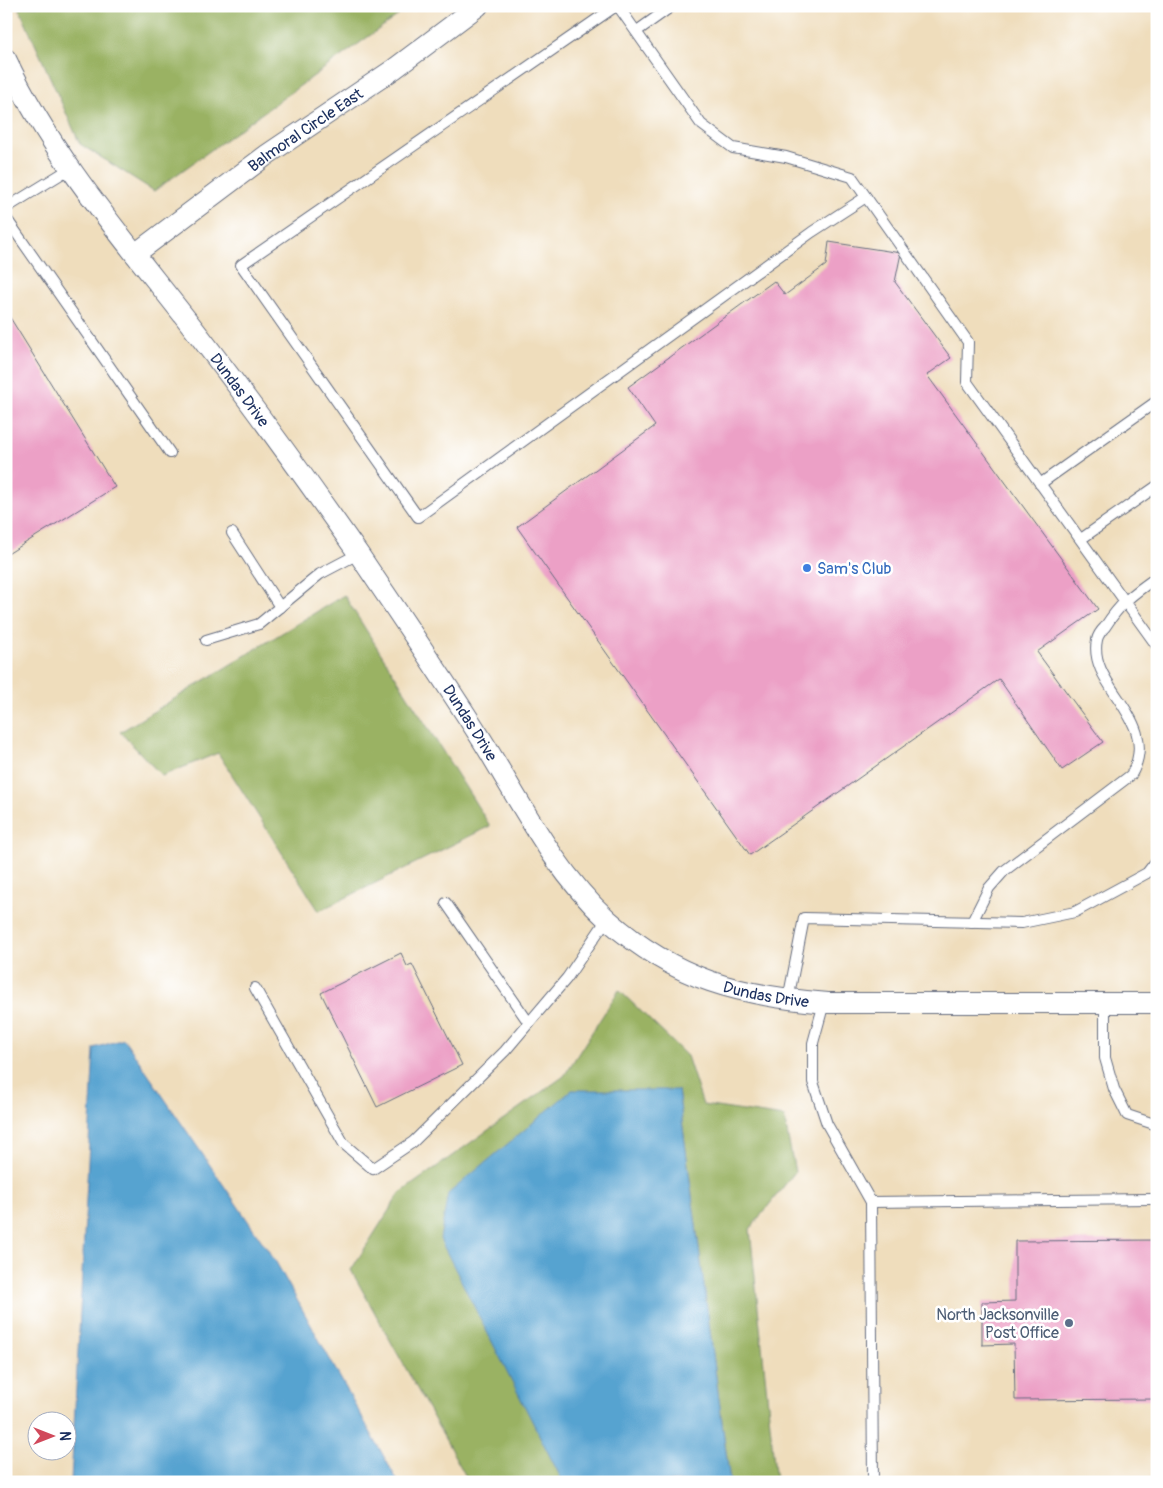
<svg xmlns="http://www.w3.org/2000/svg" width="1163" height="1488" viewBox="0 0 1163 1488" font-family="Pangolin,sans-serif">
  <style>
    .forest { fill: #9ab263; stroke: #5a7060 }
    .water { fill: #57a3d0; stroke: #396997 }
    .building { fill: #eca0c6 }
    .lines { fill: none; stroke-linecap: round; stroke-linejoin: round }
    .service-casing { stroke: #656c7f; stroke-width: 12 }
    .minor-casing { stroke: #656c7f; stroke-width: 22 }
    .service { stroke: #fff; stroke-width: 10 }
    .minor { stroke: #fff; stroke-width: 20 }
    .shop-dot { fill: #3f7fe0; stroke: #fff; stroke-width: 2 }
    .service-dot { fill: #5c6f8a; stroke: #fff; stroke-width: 2 }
    .labels { text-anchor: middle; stroke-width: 5; stroke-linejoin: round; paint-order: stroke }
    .street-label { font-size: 16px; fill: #1b2f5e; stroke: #fff }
    .shop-label { font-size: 16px; fill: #366cbe; stroke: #fff; text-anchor: start }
    .service-label { font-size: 16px; fill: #4e5e75; stroke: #fff; text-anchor: end }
  </style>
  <rect width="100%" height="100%" fill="#fff"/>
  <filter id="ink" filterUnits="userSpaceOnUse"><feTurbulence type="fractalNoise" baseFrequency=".02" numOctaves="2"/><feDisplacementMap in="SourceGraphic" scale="10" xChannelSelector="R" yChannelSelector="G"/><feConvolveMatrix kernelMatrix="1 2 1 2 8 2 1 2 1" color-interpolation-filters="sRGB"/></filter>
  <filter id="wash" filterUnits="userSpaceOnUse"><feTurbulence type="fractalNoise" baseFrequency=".0096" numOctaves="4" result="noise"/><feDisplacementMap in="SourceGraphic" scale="20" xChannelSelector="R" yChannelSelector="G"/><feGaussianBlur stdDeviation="1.12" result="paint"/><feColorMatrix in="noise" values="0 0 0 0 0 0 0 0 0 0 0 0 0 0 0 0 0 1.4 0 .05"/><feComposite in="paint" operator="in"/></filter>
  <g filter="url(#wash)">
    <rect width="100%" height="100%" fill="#efddbc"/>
    <g class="forest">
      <polygon points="18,6 411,6 154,191 80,144"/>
      <polygon points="344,595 490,826 319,911 218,753 162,776 120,732"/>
      <polygon points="619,990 687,1056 703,1105 784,1117 795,1172 750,1229 776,1482 730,1482 678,1090 561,1475 563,1482 469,1482 351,1270 400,1193 564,1076"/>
    </g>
    <g class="water">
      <polygon points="124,1039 276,1262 398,1482 71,1482 94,1048"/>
      <polygon points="572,1090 678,1090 730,1482 563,1482 440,1239 448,1194"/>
    </g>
    <g id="blocks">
      <g class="building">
        <polygon points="829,242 901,253 895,282 951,358 927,375 1098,609 1037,652 1103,742 1062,770 999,679 750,855 517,527 655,426 628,387 774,281 785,295 826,265"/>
        <polygon points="6,311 115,487 6,555"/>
        <polygon points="401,953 407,966 412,964 462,1065 377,1107 321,993"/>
        <polygon points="1157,1240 1157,1399 1015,1400 1014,1344 982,1345 982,1302 1015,1301 1015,1241"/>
      </g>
    </g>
  </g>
  <g filter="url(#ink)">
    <use href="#blocks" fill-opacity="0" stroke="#656c7f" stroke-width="1"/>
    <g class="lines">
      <defs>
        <g id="service">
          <polyline points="616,6 241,265 418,517 812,232 866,197"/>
          <polyline points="618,6 701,124 733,148 786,157 852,177 968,342 967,382 1157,646"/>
          <polyline points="637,31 672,6"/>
          <polyline points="6,208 71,168"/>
          <polyline points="6,218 170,453"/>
          <polyline points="1040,484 1157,401"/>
          <polyline points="232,533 280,607"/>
          <polyline points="1081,539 1157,486"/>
          <polyline points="206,640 259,624 320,574 358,554"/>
          <polyline points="446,903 529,1023"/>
          <path d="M 972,922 L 989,888 L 1004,871 L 1131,775 C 1163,720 1087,687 1097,640 C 1098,635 1102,630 1105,627 C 1121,602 1133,594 1157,577"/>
          <polyline points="255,988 344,1144 373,1169 413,1142 505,1051 567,978 607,919"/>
          <polyline points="788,1000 804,918 1022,923 1075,912 1147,873 1157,860"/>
          <polyline points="824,1003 813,1043 813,1082 827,1124 871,1202 873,1482"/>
          <polyline points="1105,1003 1105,1058 1114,1089 1127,1115 1157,1125"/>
          <polyline points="871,1202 1152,1199"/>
        </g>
        <g id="minor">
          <path id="s1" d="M 6,59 C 51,155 122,237 187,320 C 247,397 304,476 360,556 C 401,617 443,678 482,740 C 520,801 554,871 608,920 C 676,980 740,996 828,1003 L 1157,1003"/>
          <path id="s2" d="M 135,254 L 268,154 L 394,69 L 478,6"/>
        </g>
      </defs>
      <use href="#service" class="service-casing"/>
      <use href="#minor" class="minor-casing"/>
      <use href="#service" class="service"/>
      <use href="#minor" class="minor"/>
    </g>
  </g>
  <circle class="shop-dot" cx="807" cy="568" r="5"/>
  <circle class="service-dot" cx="1069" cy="1323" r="5"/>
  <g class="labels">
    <g class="street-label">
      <text dy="6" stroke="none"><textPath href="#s2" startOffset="211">Balmoral Circle East</textPath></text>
      <text dy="6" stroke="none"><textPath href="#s1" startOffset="406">Dundas Drive</textPath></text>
      <text dy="6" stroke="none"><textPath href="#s1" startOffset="811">Dundas Drive</textPath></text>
      <text dy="6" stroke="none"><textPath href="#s1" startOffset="1230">Dundas Drive</textPath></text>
    </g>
    <g class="shop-label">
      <text x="817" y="574">Sam's Club</text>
    </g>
    <g class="service-label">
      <text x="1059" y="1320">North Jacksonville<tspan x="1059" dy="18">Post Office</tspan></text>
    </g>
  </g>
  <rect width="1163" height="1488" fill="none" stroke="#fff" stroke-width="25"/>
  <g transform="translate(52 1436) rotate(90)"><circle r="24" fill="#ffffff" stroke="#a4acbf"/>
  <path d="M0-4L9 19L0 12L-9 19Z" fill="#d1495b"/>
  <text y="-8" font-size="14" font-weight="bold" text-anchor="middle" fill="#1b2f5e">N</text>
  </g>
</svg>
